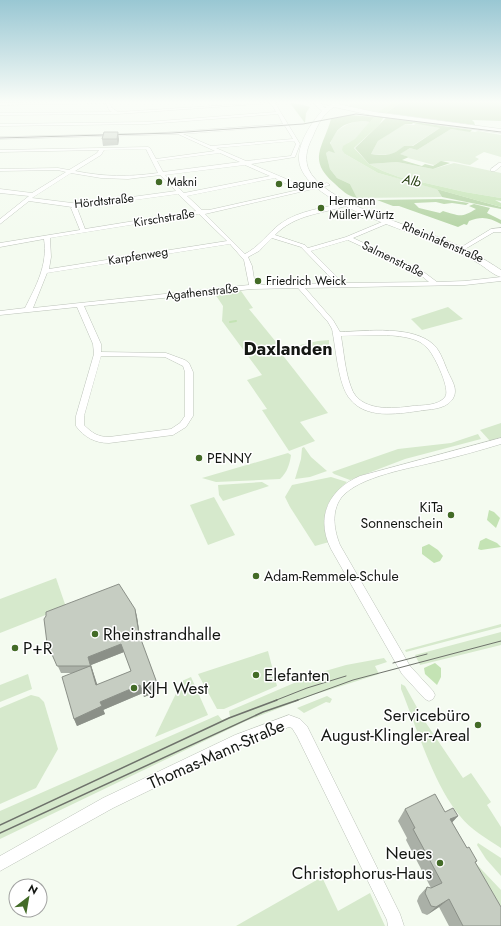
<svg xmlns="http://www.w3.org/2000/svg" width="501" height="926" viewBox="0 0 501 926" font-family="Jost,sans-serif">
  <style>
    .green { fill: #d6e9cc }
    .forest { fill: #b5d4a5; fill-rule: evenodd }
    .water { fill: #c4e3b4 }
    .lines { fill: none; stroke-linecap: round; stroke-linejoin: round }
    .stream { stroke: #c4e3b4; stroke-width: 2 }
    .street-casing { stroke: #bcc3b9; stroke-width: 1 }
    .secondary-casing { stroke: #bcc3b9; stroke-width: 1 }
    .street { fill: #fff; fill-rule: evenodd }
    .secondary { fill: #fff; fill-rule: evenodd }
    .tram-far1 { stroke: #6e726b; stroke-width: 1 }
    .tram { stroke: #6e726b; stroke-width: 1.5 }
    .wall { fill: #aab0a7; fill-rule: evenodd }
    .shaded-wall { fill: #8b9088 }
    .building { fill: #c6cdc2; stroke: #8b9088; fill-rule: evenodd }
    .poi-dot { fill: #436b27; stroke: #fff; stroke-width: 1.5 }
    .labels { text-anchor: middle; stroke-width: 3; stroke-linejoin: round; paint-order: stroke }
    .far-poi-label { font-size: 12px; fill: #141713; stroke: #fff; text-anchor: start }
    .far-street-label { font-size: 12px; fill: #141713; stroke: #fff }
    .far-water-label { font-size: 13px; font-style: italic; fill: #193403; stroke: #fff }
    .poi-label { font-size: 14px; fill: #141713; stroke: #fff; text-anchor: start }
    .near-poi-label { font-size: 17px; fill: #141713; stroke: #fff; text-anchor: start }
    .near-street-label { font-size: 17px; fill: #141713; stroke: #fff }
    .district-label { font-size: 18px; font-weight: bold; fill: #141713; stroke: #fff }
  </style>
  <rect width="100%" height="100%" fill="#f4fbf0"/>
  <g class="green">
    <polygon points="354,102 393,102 378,112 349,106 350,103"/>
    <path d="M 357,121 L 371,122 L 355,140 L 348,143 L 345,154 L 378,173 L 437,189 L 442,197 L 357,198 L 350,184 L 337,178 L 330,169 L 326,153 L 329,151 C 332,132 339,127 357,121 Z"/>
    <path d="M 417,123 L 440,128 L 412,146 L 404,146 C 391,157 387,155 371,154 L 378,141 L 391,132 L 404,124 L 414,125 Z"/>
    <path d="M 451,129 L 475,132 L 478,131 L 501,135 L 501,157 L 484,152 L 475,157 L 479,159 L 470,165 C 457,163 446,157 434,165 L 408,158 L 409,157 L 399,154 L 410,148 L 417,150 Z"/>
    <polygon points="397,162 433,169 454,163 501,173 501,198 465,192 399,177 383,171 369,164"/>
    <polygon points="241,291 253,308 249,309 276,342 281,353 328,413 300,422 315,441 289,451 262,410 267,409 247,380 262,375 222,321 223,306 215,294"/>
    <polygon points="448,307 463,319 422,330 411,319"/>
    <polygon points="329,340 329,346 322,345 305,351 300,345 318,341"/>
    <polygon points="501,423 501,437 490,441 480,430"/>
    <polygon points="478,434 481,439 405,459 350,480 334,474 332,472 398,449 451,443"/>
    <polygon points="302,448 304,447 311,457 327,471 310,477 295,479 301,459"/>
    <path d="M 288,453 L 291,455 C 290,463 287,473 280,479 L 216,482 L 202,478 Z"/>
    <path d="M 331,477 L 347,482 C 325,502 320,513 329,542 L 315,546 L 290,507 L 285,497 L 292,485 Z"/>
    <polygon points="262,482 269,486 223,501 219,495 218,485"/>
    <polygon points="214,497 235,535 208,545 190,505"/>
    <polygon points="56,578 66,607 0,633 0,599"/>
    <polygon points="501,624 501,627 406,652 405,650"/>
    <polygon points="501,632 501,645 420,665 415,655"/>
    <polygon points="268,651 277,686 224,709 217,709 198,674"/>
    <polygon points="384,658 387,662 375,666 379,674 313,695 246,721 0,839 0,811 218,715 222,720 230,717 229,711 315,674 346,665"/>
    <polygon points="28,674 32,689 0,702 0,685"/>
    <polygon points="191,677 208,715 155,737 182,681"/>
    <path d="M 401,684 L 405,686 L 424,720 L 463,778 L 471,773 L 491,802 L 487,805 L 501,827 L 501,848 C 487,839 470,829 460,816 C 433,784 417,728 401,689 Z"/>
    <polygon points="31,695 39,697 44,702 58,749 36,788 0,804 0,708"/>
    <polygon points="327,696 332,699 330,703 326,702 304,713 297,708"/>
    <polygon points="478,843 501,858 501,876 486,859 477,845"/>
    <polygon points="463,850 501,890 501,916"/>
    <polygon points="322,877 338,911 370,893 385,926 236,926"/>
  </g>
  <g class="forest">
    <polygon points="284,102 300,104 310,107 306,113 305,123 290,103"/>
    <polygon points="401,102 501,102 501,121 472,120 474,122 475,125 386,113"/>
    <path d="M 350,115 L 375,117 L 370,122 C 361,120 346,122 339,129 C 335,132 333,139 330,143 L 335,153 L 329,151 L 326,153 L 330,169 L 337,178 L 350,184 L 357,198 C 349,197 340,189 334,183 C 307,159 323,148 331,119 Z"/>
    <path d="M 386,118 L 472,130 L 470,132 L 451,129 L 417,150 L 410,148 L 400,154 L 409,157 L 402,160 L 422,166 L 425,164 L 433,166 L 441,161 L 450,163 L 433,169 L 397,162 L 369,164 L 355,148 ZM 413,123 L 440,128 L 413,146 L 404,146 C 392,156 386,156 371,154 L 378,141 L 405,124 L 412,124 Z"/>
    <polygon points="437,189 501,207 501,209 442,197"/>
    <path d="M 441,199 L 469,203 L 466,205 L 452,203 L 444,204 L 436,202 L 414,203 L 419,208 L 440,213 L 443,211 C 460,216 461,218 476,209 L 469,206 L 474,204 L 490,208 L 487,213 L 501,220 L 501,224 C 489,217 481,216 469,221 L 467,225 L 464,224 L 458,227 L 399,206 L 393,206 L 377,200 Z"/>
  </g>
  <g class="water">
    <polygon points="393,102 401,102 387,112 379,125 354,148 369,164 383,171 399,177 465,192 501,198 501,201 495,200 501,203 501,207 378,173 345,154 342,150 343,146 355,139 378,112"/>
    <polygon points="489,510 494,512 500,518 496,528 487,520"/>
    <polygon points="486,538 497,543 501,547 481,550 478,549 480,541"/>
    <polygon points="429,544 438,550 443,556 440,561 434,563 422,554 422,547"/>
    <polygon points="435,663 441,668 441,677 437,685 425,674 424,668"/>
  </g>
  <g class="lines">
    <polyline class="stream" points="230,322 236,321"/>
    <defs>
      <g id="street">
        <path d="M 114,102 L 109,103 L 112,108 L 118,112 L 277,102 L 275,103 L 300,144 L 295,157 L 251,164 L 291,181 L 304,189 L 327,183 L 330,185 L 205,214 L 245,254 C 259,247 268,233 280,224 C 299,210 325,208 347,202 L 349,203 L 349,205 C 322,214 295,214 275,235 L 305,245 L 308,248 L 346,237 L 389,219 L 392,221 L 391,222 L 353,238 L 421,270 L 437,282 L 465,281 L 501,277 L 501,281 L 465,285 L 305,288 L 333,320 L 340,332 C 367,331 413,325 434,345 C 441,352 444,363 448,372 C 452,381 459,390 452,400 C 444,410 429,409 418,411 C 396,414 366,419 350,399 C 338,385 336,348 332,329 L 328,322 L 298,288 L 252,289 L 84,306 L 101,344 L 101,352 L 166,353 L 185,360 L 189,363 L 193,372 L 193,416 L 186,427 L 173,435 L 109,443 C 95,443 84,437 76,426 L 76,416 L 94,354 L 93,344 L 77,307 L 0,315 L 0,311 L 25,308 C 36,286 48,265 44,239 L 0,247 L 0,243 L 80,230 L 71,208 L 72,207 L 29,201 L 0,224 L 0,219 L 29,196 L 0,193 L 0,189 L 32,193 L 66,172 L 58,170 L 0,171 L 0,169 L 58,168 L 69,170 L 97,153 L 99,150 L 0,152 L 0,150 L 148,147 L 150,148 L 156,159 L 215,151 L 178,134 L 0,139 L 0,137 L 159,133 L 283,124 L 278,114 L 147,124 L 0,126 L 0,124 L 147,122 L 276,112 L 271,103 L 117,114 L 0,115 L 0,113 L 112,112 L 109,110 L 106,103 L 0,105 L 0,103 ZM 285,126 L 293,139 L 211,146 L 183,134 ZM 294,141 L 296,144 L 291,156 L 246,161 L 216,148 ZM 146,149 L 158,173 C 126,177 107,177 75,171 L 101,155 L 104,150 ZM 220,153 L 240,162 L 163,172 L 157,161 ZM 245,165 L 270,176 L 184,193 L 165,175 ZM 71,173 L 101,178 L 128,179 L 160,175 L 176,191 L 80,204 L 32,198 ZM 275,178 L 298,190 L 209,210 L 202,210 L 187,196 ZM 178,194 L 196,211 L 85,229 L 77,208 ZM 199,214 L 227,241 L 49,269 L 51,257 L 50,238 ZM 272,238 L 301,247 L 336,283 L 255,285 L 252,266 L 248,257 L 259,251 ZM 348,240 L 417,272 L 429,282 L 343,283 L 311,251 ZM 230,244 L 244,260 L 249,285 L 33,308 L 47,273 ZM 387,335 C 398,336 410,337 420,342 C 423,344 427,347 429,350 C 435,357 451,390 445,397 C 438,406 423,405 413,406 C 393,409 359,412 351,387 C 345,371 344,353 341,336 ZM 101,356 L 165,357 L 183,366 L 185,372 L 185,416 L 180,423 L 171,429 L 109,437 C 98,437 92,433 84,425 L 84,416 Z"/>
        <polygon points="309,102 315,102 332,107 330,108"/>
        <polygon points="499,163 501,163 501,166 495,171 491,171 491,169"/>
        <polygon points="501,228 501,232 494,232 465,249 460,248 491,229"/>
        <path d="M 501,438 L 501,444 C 481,450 460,456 439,461 C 412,468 358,476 341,498 C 331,512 334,530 340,545 L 410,666 L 433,691 L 435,695 L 433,699 L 429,701 L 425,699 L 402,674 L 331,549 C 315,517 329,489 360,476 Z"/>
        <polygon points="289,715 300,719 307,726 400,914 404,926 388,926 387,920 297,736 292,728 289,727 243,745 113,808 0,871 0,856 103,798 235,735"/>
      </g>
      <path id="secondary" d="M 314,102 L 318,102 L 325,108 L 335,102 L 342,102 L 338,104 L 375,112 L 501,129 L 501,133 L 375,116 L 334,107 C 323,114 318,124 313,136 C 308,146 304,156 308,168 C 322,203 411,225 445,240 C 465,248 483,258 501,270 L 501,277 C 493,275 485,267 478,263 C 465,255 451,248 437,243 C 404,229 302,201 299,160 C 298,143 311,123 322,111 L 314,104 Z"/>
    </defs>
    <use href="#street" class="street-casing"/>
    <use href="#secondary" class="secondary-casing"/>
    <use href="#street" class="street"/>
    <use href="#secondary" class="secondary"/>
    <g class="tram-far1">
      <polyline points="0,138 172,133 303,124 356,114 501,132"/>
      <polyline points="393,663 427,654"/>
      <polyline points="274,701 307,688 346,676"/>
      <polyline points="295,701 353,680 501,641"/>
    </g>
    <g class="tram">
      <polyline points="0,825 229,718 277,700"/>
      <polyline points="0,833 263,712 298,700"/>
    </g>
  </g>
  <g class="wall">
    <polygon points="102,139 119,139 118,145 103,146"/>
    <path d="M 135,609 L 137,617 L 140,638 L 157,683 L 159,691 L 144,697 L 143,693 L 103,710 L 105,714 L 77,726 L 74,719 L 72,673 L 61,673 L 47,643 ZM 124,652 L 131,671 L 97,685 L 91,665 Z"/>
    <polygon points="405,809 445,812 458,816 452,822 467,848 477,861 475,863 501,926 449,926 439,907 427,915 422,913 417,901 419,896 427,887 431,888 406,840 407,838 398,821"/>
  </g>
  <g class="shaded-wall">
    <polygon points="118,132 119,139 118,145 117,139"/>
    <polygon points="135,609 137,617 141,642 139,634"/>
    <polygon points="121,644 124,652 91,665 100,693 96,685 88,657"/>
    <polygon points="157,683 159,691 144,697 142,690"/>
    <polygon points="140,685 143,693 103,710 100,702"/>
    <polygon points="102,706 105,714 77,726 74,719"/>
    <polygon points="458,816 448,827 450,819"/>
    <polygon points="449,899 439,907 427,915 436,907"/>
  </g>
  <g class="building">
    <polygon points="104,132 118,132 117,139 102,139"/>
    <path d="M 119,584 L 135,609 L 139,634 L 157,683 L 142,690 L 140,685 L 100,702 L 102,706 L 74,719 L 62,677 L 90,666 L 57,666 L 47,643 L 44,619 L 46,616 L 46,612 ZM 121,644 L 131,671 L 96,685 L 88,657 Z"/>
    <polygon points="435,794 445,812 453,808 458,816 450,819 467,848 469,847 477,861 475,862 501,907 501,926 463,926 449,899 436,907 431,906 425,893 427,887 431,888 442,883 413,829 415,828 405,809"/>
  </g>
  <linearGradient id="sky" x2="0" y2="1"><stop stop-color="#99c7d3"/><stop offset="0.44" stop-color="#fafdf8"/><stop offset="1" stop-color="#fafdf8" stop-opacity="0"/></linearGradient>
  <rect width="501" height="232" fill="url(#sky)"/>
  <g class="poi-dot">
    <circle cx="159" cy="182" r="4"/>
    <circle cx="279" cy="184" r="4"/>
    <circle cx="321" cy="208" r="4"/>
    <circle cx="258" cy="281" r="4"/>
    <circle cx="199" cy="458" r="4"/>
    <circle cx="451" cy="515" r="4"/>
    <circle cx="256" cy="576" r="4"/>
    <circle cx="95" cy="634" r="4"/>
    <circle cx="15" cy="648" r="4"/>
    <circle cx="256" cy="675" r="4"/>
    <circle cx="134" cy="688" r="4"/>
    <circle cx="478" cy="725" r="4"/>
    <circle cx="440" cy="863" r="4"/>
  </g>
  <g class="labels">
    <g class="far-poi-label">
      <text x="167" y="186">Makni</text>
      <text x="287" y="188">Lagune</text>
      <text x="329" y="205">Hermann<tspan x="329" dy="14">Müller-Würtz</tspan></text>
      <text x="266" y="285">Friedrich Weick</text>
    </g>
    <g class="far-street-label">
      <text transform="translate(104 201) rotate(-6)" y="4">Hördtstraße</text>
      <text transform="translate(164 218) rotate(-9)" y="4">Kirschstraße</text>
      <text transform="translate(443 242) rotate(23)" y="4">Rheinhafenstraße</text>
      <text transform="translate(138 256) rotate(-9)" y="4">Karpfenweg</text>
      <text transform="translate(393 259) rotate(26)" y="4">Salmenstraße</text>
      <text transform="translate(202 292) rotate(-6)" y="4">Agathenstraße</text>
    </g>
    <g class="far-water-label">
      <text transform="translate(412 180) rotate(14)" y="5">Alb</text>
    </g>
    <g class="poi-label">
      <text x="207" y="463">PENNY</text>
      <text x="443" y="512" text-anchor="end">KiTa<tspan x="443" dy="16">Sonnenschein</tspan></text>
      <text x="264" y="581">Adam-Remmele-Schule</text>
    </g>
    <g class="near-poi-label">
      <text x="103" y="640">Rheinstrandhalle</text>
      <text x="23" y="654">P+R</text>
      <text x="264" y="681">Elefanten</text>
      <text x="142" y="694">KJH West</text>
      <text x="470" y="721" text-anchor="end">Servicebüro<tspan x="470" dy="20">August-Klingler-Areal</tspan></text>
      <text x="432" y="859" text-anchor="end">Neues<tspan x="432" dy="20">Christophorus-Haus</tspan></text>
    </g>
    <g class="near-street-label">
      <text transform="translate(216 754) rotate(-24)" y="6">Thomas-Mann-Straße</text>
    </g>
    <g class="district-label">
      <text x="288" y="355">Daxlanden</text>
    </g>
  </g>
  <g transform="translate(28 898) rotate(31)"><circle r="19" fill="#ffffff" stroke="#a1a2a1"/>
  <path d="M0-3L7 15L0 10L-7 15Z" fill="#436b27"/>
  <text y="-6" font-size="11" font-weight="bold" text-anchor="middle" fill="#141713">N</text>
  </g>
</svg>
